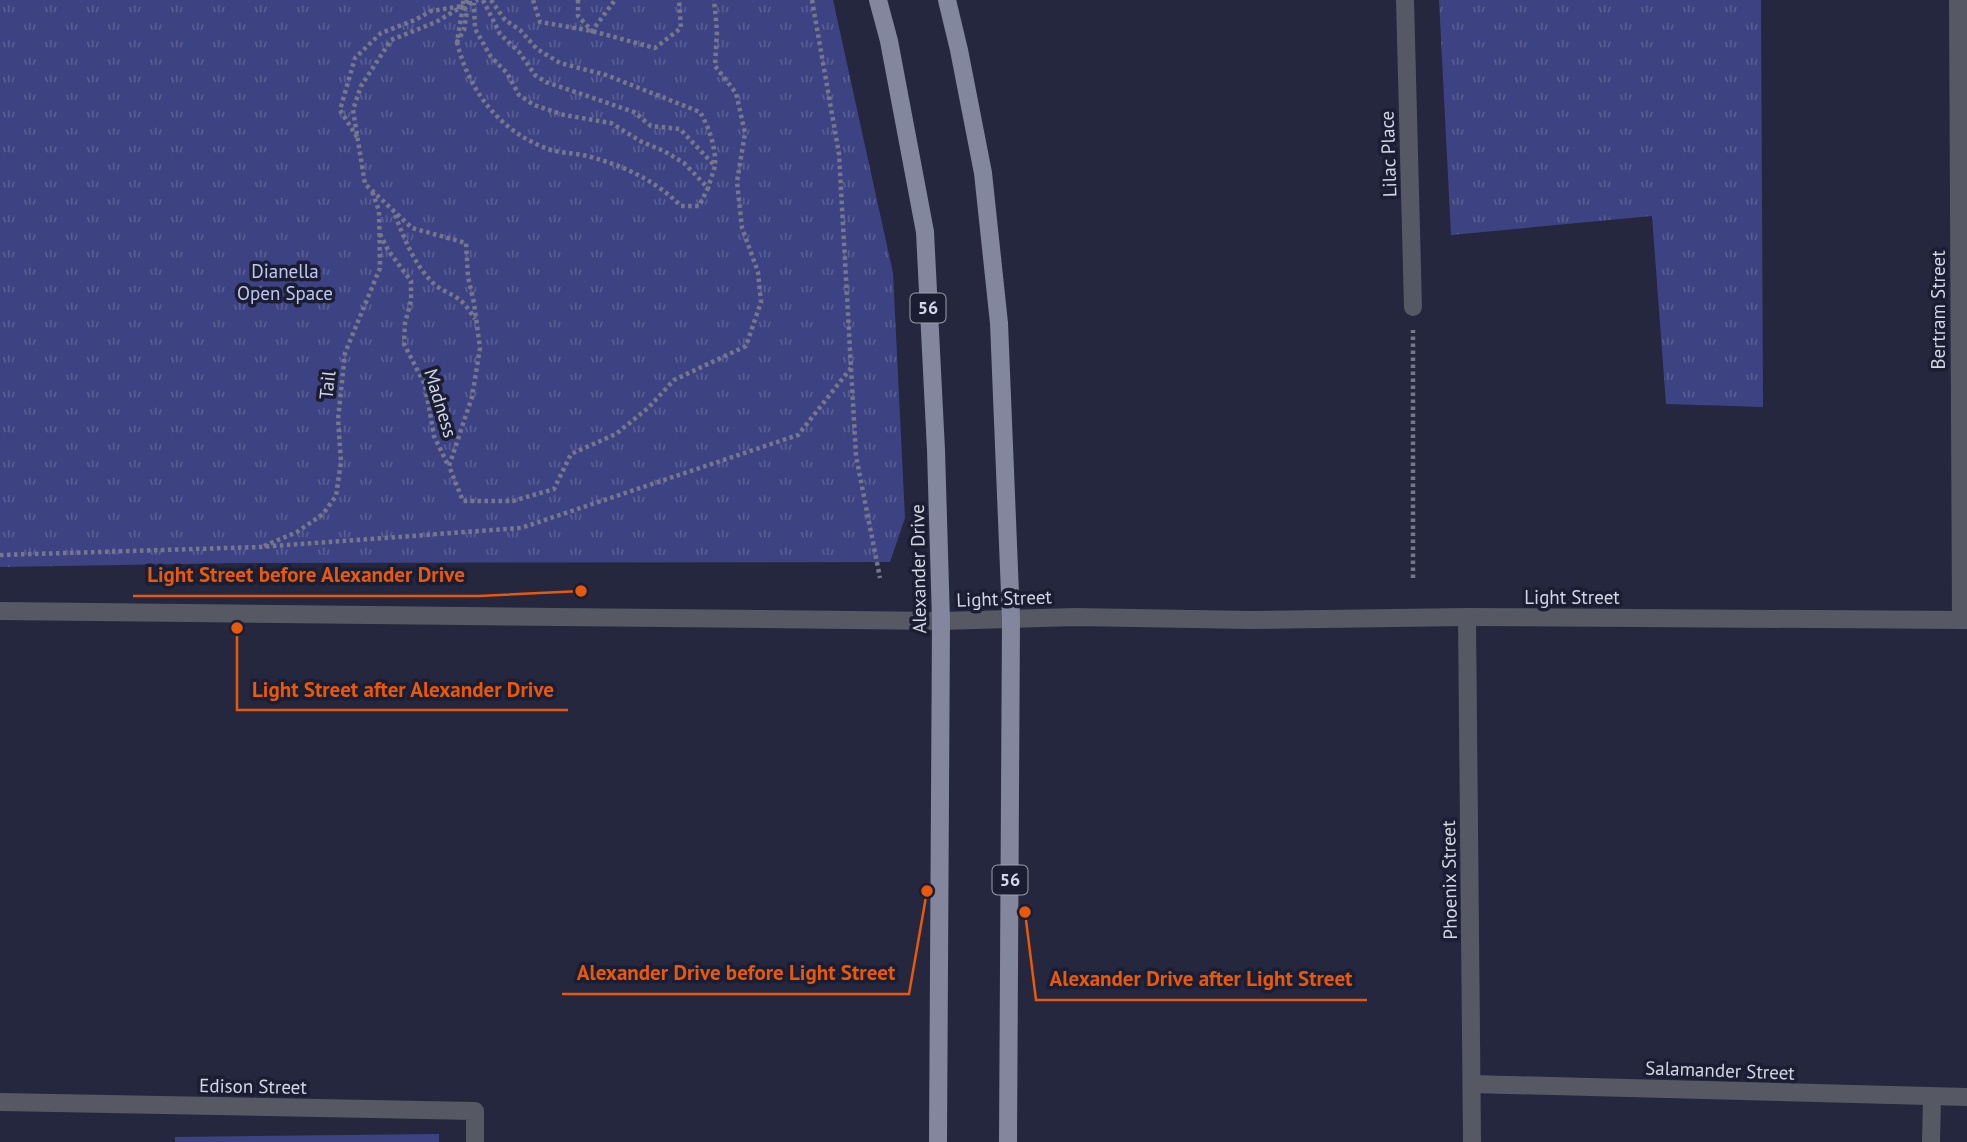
<svg xmlns="http://www.w3.org/2000/svg" width="1967" height="1142" viewBox="0 0 1967 1142" font-family="'PT Sans',sans-serif">
  <style>
    .grass { fill: url(#grass-tufts) }
    .lines { fill: none; stroke-linecap: round; stroke-linejoin: round }
    .path { stroke: #75788b; stroke-width: 4.5; stroke-dasharray: 3.5 3.5; stroke-linecap: butt }
    .minor { stroke: #565964; stroke-width: 18 }
    .major { stroke: #83879d; stroke-width: 18 }
    .labels { text-anchor: middle; stroke-width: 7; stroke-linejoin: round; paint-order: stroke }
    .shield { fill: #1b1e33; stroke: #9c9faf; stroke-width: 2 }
    .shield-label { font-size: 18px; font-weight: bold; fill: #d3d6e4 }
    .street-label { font-size: 19px; fill: #d3d6e4; stroke: #1b1e33 }
    .park-label { font-size: 19px; fill: #bfc7f1; stroke: #1b1e33 }
    .leader { fill: none; stroke: #e8590c; stroke-width: 2.5 }
    .callout-dot { fill: #e8590c; stroke: #1b1e33; stroke-width: 2.5 }
    .callout-label { font-size: 21px; text-anchor: middle; font-weight: bold; fill: #e8590c; stroke: #1b1e33; stroke-width: 7; stroke-linejoin: round; paint-order: stroke }
  </style>
  <defs>
    <pattern id="grass-tufts" width="24" height="20" patternUnits="userSpaceOnUse" patternTransform="scale(1.75)"><rect width="24" height="20" fill="#3d4283"/><path d="M3 7l-1-3M5 7V3M7 7l1-3M15 17l-1-3M17 17v-4M19 17l1-3" fill="none" stroke="#585d94"/></pattern>
  </defs>
  <rect width="100%" height="100%" fill="#24273d"/>
  <g class="grass">
    <polygon points="0,0 833,0 893,273 905,518 890,562 239,563 0,567"/>
    <polygon points="1439,0 1761,0 1763,407 1666,404 1652,216 1451,235"/>
    <polygon points="439,1134 439,1142 175,1142 175,1137"/>
  </g>
  <g class="lines">
    <g class="path">
      <polyline points="468,0 463,6 436,22 391,40 361,86 353,110 365,184 412,228 466,243 468,277 474,303 480,348 472,397 449,466 463,501 513,501 554,489 571,454 616,434 648,408 674,380 746,346 761,302 758,272 742,228 737,182 745,133 736,93 715,66 717,31 714,0"/>
      <polyline points="483,0 500,34 519,52 535,75 546,82 634,112 651,126 680,129 715,166 708,188"/>
      <path d="M 491,0 L 505,20 L 520,30 L 537,49 L 560,63 L 606,75 L 700,112 C 709,127 716,148 715,165"/>
      <polyline points="533,0 540,22 592,31 655,48 681,28 679,0"/>
      <polyline points="578,0 578,16 592,31 615,0"/>
      <polyline points="812,0 839,154 856,456 880,578"/>
      <polyline points="469,1 467,5 478,0"/>
      <path d="M 457,42 C 469,92 501,133 551,150 C 561,153 572,153 583,155 C 620,164 654,179 681,206 L 699,206 L 708,188 L 684,163 L 664,151 L 642,142 L 611,123 L 564,115 L 534,105 L 519,95 L 507,73 L 491,57 L 475,29 L 474,3"/>
      <polyline points="357,137 340,110 355,58 381,33 415,20 431,11 463,6 457,42 464,30 467,11 463,6 463,0"/>
      <path d="M 395,215 C 405,240 414,264 433,283 C 441,291 454,294 461,301 C 467,306 471,313 475,319"/>
      <polyline points="380,234 388,250 411,281 411,301 405,323 404,344 425,385 434,436 448,465"/>
      <polyline points="264,546 297,532 323,514 336,496 341,462 338,419 345,353 380,268 379,211 372,191"/>
      <polyline points="0,555 260,547 521,528 798,435 851,368"/>
      <polyline points="1413,578 1413,330"/>
    </g>
    <g class="minor">
      <polyline points="1405,0 1413,307"/>
      <polyline points="1958,0 1961,620"/>
      <polyline points="0,611 941,621 1075,617 1251,620 1467,617 1967,620"/>
      <polyline points="1467,617 1472,1142"/>
      <polyline points="1472,1084 1967,1097"/>
      <polyline points="0,1102 475,1111 475,1142"/>
      <polyline points="1931,1142 1932,1097"/>
    </g>
    <g class="major">
      <polyline points="878,0 889,41 925,232 936,450 941,621 938,1142"/>
      <polyline points="947,0 959,50 983,173 999,323 1011,618 1008,1142"/>
    </g>
  </g>
  <g class="labels">
    <g class="shield">
      <rect x="910.5" y="293.5" width="35" height="29" rx="5"/>
      <rect x="992.5" y="865.5" width="35" height="29" rx="5"/>
    </g>
    <g class="shield-label">
      <text x="928" y="314">56</text>
      <text x="1010" y="886">56</text>
    </g>
    <g class="street-label">
      <text transform="translate(1388 154) rotate(-92)" y="7">Lilac Place</text>
      <text transform="translate(1938 310) rotate(-90)" y="7">Bertram Street</text>
      <text transform="translate(327 385) rotate(-84)" y="7">Tail</text>
      <text transform="translate(441 403) rotate(73)" y="7">Madness</text>
      <text transform="translate(918 569) rotate(-91)" y="7">Alexander Drive</text>
      <text x="1572" y="604">Light Street</text>
      <text transform="translate(1004 598) rotate(-2)" y="7">Light Street</text>
      <text transform="translate(1449 880) rotate(-91)" y="7">Phoenix Street</text>
      <text transform="translate(1720 1070) rotate(2)" y="7">Salamander Street</text>
      <text transform="translate(253 1086) rotate(1)" y="7">Edison Street</text>
    </g>
    <g class="park-label">
      <text x="285" y="278">Dianella<tspan x="285" dy="22">Open Space</tspan></text>
    </g>
  </g>
  <path class="leader" d="M581 591L479 596H133M237 628L237 710H568M927 891L909 994H562M1025 912L1036 1000H1367"/>
  <g class="callout-dot">
    <circle cx="581" cy="591" r="7"/>
    <circle cx="237" cy="628" r="7"/>
    <circle cx="927" cy="891" r="7"/>
    <circle cx="1025" cy="912" r="7"/>
  </g>
  <g class="callout-label">
    <text x="306" y="582">Light Street before Alexander Drive</text>
    <text x="403" y="697">Light Street after Alexander Drive</text>
    <text x="736" y="980">Alexander Drive before Light Street</text>
    <text x="1201" y="986">Alexander Drive after Light Street</text>
  </g>
</svg>
